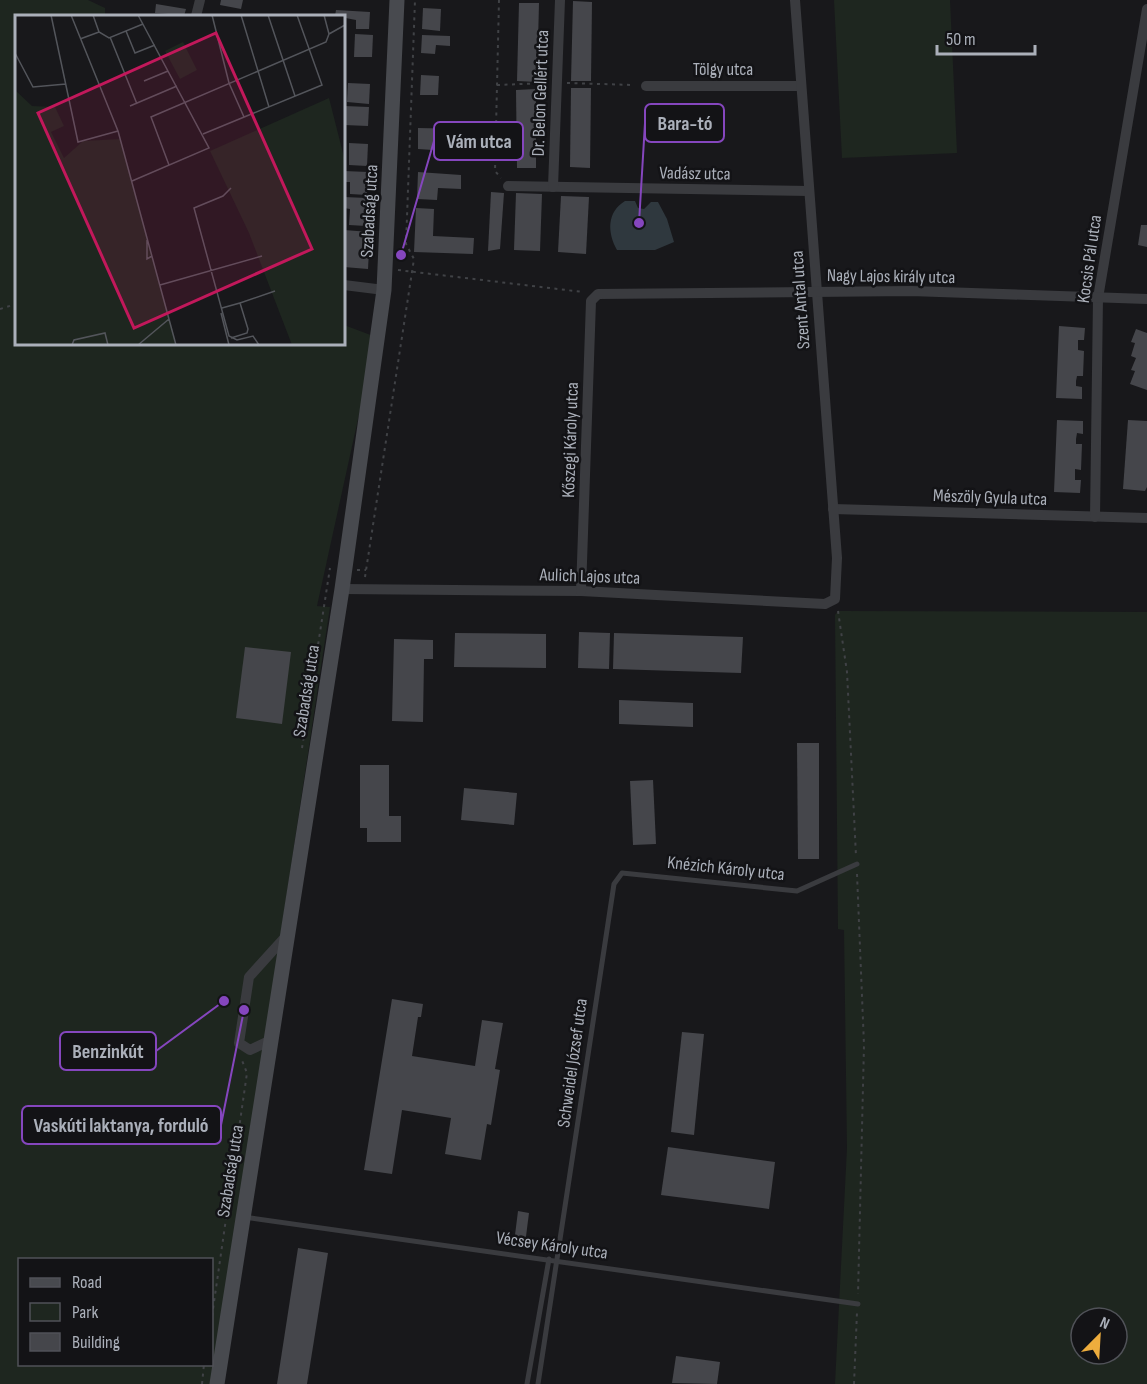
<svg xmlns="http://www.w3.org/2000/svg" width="1147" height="1384" viewBox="0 0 1147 1384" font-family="'Sofia Sans Condensed',sans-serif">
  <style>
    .green { fill: #1e261f; fill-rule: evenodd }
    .water { fill: #2f383e }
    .building { fill: #45464b }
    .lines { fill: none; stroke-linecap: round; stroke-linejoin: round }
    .path { stroke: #404246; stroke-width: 2; stroke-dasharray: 3 4.5; stroke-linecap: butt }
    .lane { stroke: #3a3b3f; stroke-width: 5 }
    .street { stroke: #3a3b3f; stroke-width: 10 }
    .secondary { stroke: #484a4f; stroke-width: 15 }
    .labels { text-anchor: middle; stroke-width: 5; stroke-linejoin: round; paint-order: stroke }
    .street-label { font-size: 18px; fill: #abb0ba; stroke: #131316 }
    .inset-road { fill: none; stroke: #53555b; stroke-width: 1.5 }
    .view { fill: #c2185b; fill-opacity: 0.15; stroke: #c2185b; stroke-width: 3 }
    .inset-edge { fill: none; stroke: #abb0ba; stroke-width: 3 }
    .leader { fill: none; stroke: #8546be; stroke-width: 2 }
    .callout-dot { fill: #8546be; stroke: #131316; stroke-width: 2 }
    .callout { fill: #131316; stroke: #8546be; stroke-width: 2 }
    .callout-label { font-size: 20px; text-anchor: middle; font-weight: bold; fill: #abb0ba }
  </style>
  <rect width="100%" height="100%" fill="#18181b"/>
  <g class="green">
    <path d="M 0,0 L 88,0 L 105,8 L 105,16 L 16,16 L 16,344 L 344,344 L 344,325 L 376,337 L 317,606 L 330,607 L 213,1384 L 0,1384 ZM 20,1260 L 212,1260 L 212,1364 L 20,1364 Z"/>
    <polygon points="834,0 950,0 957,153 842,158"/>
    <path d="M 838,611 L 1147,612 L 1147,1384 L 835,1384 L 847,1148 L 844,930 L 838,929 L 835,615 ZM 1081,1318 L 1117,1318 L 1117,1354 L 1081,1354 Z"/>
  </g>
  <path class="water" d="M 625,201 L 635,201 L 638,208 L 644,209 L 651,202 L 658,202 L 667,219 L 674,242 L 655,250 L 617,250 C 607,232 607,212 625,201 Z"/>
  <g class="building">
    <polygon points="221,0 243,0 241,9 220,5"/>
    <polygon points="573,1 592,2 591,81 571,81"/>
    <polygon points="519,3 539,3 537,82 517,81"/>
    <polygon points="156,4 186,9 184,16 168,16 168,14 155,13"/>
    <polygon points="423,8 441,9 440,31 422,29"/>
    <polygon points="336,10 370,12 369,29 356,29 356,20 335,16"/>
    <polygon points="355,34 373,35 372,57 354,57"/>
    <polygon points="422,35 450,36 450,46 436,45 435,54 421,53"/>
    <polygon points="421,75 439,76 438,95 420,95"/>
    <polygon points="348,83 370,84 369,104 347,102"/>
    <polygon points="571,88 591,88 590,168 570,167"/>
    <polygon points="536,89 536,168 517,168 516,90"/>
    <polygon points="344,106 369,107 368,126 344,125"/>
    <polygon points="418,128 464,129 463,142 434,141 433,150 418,149"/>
    <polygon points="349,143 368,144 367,166 349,165"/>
    <polygon points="344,171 368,172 367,195 350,194 350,182 344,182"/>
    <polygon points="418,172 461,175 461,189 438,188 437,200 417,199"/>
    <polygon points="491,192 504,193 500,249 488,251"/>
    <polygon points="516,193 542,194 540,251 514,250"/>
    <polygon points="561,196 589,197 586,254 558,252"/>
    <polygon points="344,197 367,198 366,226 349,225 350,209 344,208"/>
    <polygon points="416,208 434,209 433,236 474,238 473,254 414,252"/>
    <polygon points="1141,225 1147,225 1147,247 1138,245"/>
    <polygon points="344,230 370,232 368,269 344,267"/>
    <polygon points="1059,326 1085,328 1084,340 1078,340 1078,350 1084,351 1083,376 1077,376 1076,381 1076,386 1082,387 1082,399 1056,398"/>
    <polygon points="1136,329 1147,333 1147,390 1130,384 1135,371 1131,370 1136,358 1131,356 1135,343 1131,342"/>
    <polygon points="1057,420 1083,421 1083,434 1077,433 1076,439 1076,444 1082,444 1081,470 1075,469 1075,480 1081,480 1080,493 1054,492"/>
    <polygon points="1128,420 1147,421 1147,487 1145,491 1123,489"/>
    <polygon points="579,632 610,633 609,669 578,668"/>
    <polygon points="455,633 546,634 546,668 454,667"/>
    <polygon points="614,633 743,637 741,673 613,669"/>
    <polygon points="394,639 433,640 433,659 424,659 423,722 392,721"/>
    <polygon points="245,647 291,652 282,724 236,718"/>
    <polygon points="619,700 693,703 693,727 619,724"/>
    <polygon points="797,743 819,743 819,859 798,859"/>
    <polygon points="360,765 389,765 389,816 401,816 401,842 367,842 367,828 360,828"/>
    <polygon points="653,780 656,844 633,845 630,781"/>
    <polygon points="464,788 517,793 514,825 461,820"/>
    <polygon points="392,999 423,1004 421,1017 418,1017 412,1056 475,1066 482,1020 503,1023 495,1069 500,1070 491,1125 487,1124 481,1160 445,1154 451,1118 402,1110 392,1174 364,1170"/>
    <polygon points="682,1032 704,1034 694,1135 671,1132"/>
    <polygon points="668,1147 775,1162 769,1209 661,1195"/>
    <polygon points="518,1211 529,1213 525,1244 514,1243"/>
    <polygon points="298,1248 328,1253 307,1384 277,1384"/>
    <polygon points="676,1356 720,1362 717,1384 672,1383"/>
  </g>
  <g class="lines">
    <g class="path">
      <polyline points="499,0 495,171 501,178"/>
      <polyline points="567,83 634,85"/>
      <polyline points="497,85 547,83"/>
      <polyline points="398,270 583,292"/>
      <polyline points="0,309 16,304"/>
      <polyline points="357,570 366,570"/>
      <polyline points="365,577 414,259 406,244 415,0"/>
      <polyline points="838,611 847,672 856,856"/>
      <polyline points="302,748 330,568"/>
      <polyline points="857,874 864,1045 858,1294"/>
      <polyline points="212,1316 247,1073 241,1058"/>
      <polyline points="202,1384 204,1364"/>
      <polyline points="854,1384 857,1312"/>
    </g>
    <g class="lane">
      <polyline points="244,1217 858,1304"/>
      <polyline points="527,1384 549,1259"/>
      <polyline points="538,1384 614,884 622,873 797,891 857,864"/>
    </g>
    <g class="street">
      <polyline points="196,16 200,0"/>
      <polyline points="646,86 801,86"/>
      <polyline points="508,186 809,191"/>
      <polyline points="553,187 560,0"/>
      <polyline points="344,285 384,290"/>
      <polyline points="833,509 1147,518"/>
      <polyline points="1095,517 1098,298 1147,9"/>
      <polyline points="342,589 581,591 825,604 835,599 837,558 795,0"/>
      <polyline points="581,591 591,301 598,294 911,291 1147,299"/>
      <polyline points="271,1040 250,1050 239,1043 249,977 287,935"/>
    </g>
    <polyline class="secondary" points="217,1384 342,589 384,290 397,0"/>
  </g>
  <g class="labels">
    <g class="street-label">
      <text x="723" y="75">Tölgy utca</text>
      <text transform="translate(540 93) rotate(-88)" y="6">Dr. Belon Gellért utca</text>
      <text transform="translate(695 173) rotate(1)" y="6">Vadász utca</text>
      <text transform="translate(369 211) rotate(-87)" y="6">Szabadság utca</text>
      <text transform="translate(1089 259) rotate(-82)" y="6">Kocsis Pál utca</text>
      <text transform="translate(891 276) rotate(1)" y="6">Nagy Lajos király utca</text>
      <text transform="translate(800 300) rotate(-94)" y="6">Szent Antal utca</text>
      <text transform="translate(570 440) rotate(-88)" y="6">Kőszegi Károly utca</text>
      <text transform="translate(990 497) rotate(2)" y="6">Mészöly Gyula utca</text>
      <text transform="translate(590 576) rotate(2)" y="6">Aulich Lajos utca</text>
      <text transform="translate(306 691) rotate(-81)" y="6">Szabadság utca</text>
      <text transform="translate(726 868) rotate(6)" y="6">Knézich Károly utca</text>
      <text transform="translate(572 1063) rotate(-82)" y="6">Schweidel József utca</text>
      <text transform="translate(230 1171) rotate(-81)" y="6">Szabadság utca</text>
      <text transform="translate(552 1245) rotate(8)" y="6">Vécsey Károly utca</text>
    </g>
  </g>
  <g transform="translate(15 15)">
    <rect width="330" height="330" fill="#18181b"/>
    <path d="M 168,27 L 182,55 L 165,64 L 150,36 ZM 0,75 L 17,91 L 40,92 L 49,111 L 36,117 L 49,143 L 68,126 L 105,124 L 161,330 L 0,330 ZM 314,83 L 330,146 L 330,330 L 277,330 L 234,218 L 195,136 Z" fill="#1e261f"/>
    <path class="inset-road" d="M 36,0 L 63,127 L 103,116M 56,0 L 103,116 L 161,330M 78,0 L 84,17 L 94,23 L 128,9M 197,0 L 214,68 L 229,102M 226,0 L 254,92M 253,0 L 280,81M 309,0 L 314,19M 111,16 L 120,38 L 140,30M 314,19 L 330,10M 95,22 L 122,89M 65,24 L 84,17M 0,38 L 18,72 L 51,69M 129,66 L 153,56M 115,91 L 162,71M 188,119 L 307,70 L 282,0M 154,150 L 136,102 L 311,27 L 314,19M 117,166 L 194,133 L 123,0M 216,173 L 208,181 L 179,193 L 214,321 L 222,325 L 238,321 L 244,330M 132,225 L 132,244 L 137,241M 145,270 L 247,241M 225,288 L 260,276M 207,293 L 225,288 L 233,314 L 232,318 L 216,323M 206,298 L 214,330M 57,330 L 59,325 L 90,318 L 93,330M 123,330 L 154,304"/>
    <path class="view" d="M 201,18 L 297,234 L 119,313 L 23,98 Z"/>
    <rect width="330" height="330" class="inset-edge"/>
  </g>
  <path class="leader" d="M639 223L645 123M401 255L434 141M224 1001L156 1051M244 1010L221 1125"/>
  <g class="callout-dot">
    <circle cx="639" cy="223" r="6"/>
    <circle cx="401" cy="255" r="6"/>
    <circle cx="224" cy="1001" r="6"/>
    <circle cx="244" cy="1010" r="6"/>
  </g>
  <g class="callout">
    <rect x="645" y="104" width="79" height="38" rx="6"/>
    <rect x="434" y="122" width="89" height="38" rx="6"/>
    <rect x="60" y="1032" width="96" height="38" rx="6"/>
    <rect x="22" y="1106" width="199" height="38" rx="6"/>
  </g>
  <g class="callout-label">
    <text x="685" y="130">Bara-tó</text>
    <text x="479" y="148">Vám utca</text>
    <text x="108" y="1058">Benzinkút</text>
    <text x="121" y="1132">Vaskúti laktanya, forduló</text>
  </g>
  <rect x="18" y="1258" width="195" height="108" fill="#131316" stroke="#505258" stroke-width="1.5"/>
  <rect x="30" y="1278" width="30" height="9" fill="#484a4f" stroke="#505258" stroke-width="1.5"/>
  <text x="72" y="1288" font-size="18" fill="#abb0ba">Road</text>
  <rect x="30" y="1303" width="30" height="18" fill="#1e261f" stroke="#505258" stroke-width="1.5"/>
  <text x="72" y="1318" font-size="18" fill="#abb0ba">Park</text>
  <rect x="30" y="1333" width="30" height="18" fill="#45464b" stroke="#505258" stroke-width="1.5"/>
  <text x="72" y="1348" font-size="18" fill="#abb0ba">Building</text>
  <g transform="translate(1099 1336) rotate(24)"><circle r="28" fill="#131316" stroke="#505258" stroke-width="1.5"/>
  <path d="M0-4.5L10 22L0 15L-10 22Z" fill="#eead3d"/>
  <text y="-9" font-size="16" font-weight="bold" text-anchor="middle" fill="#abb0ba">N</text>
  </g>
  <path d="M937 45v9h98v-9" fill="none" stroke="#abb0ba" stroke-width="3"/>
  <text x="946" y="45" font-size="18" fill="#abb0ba" stroke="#131316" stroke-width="4.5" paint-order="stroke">50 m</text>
</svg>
